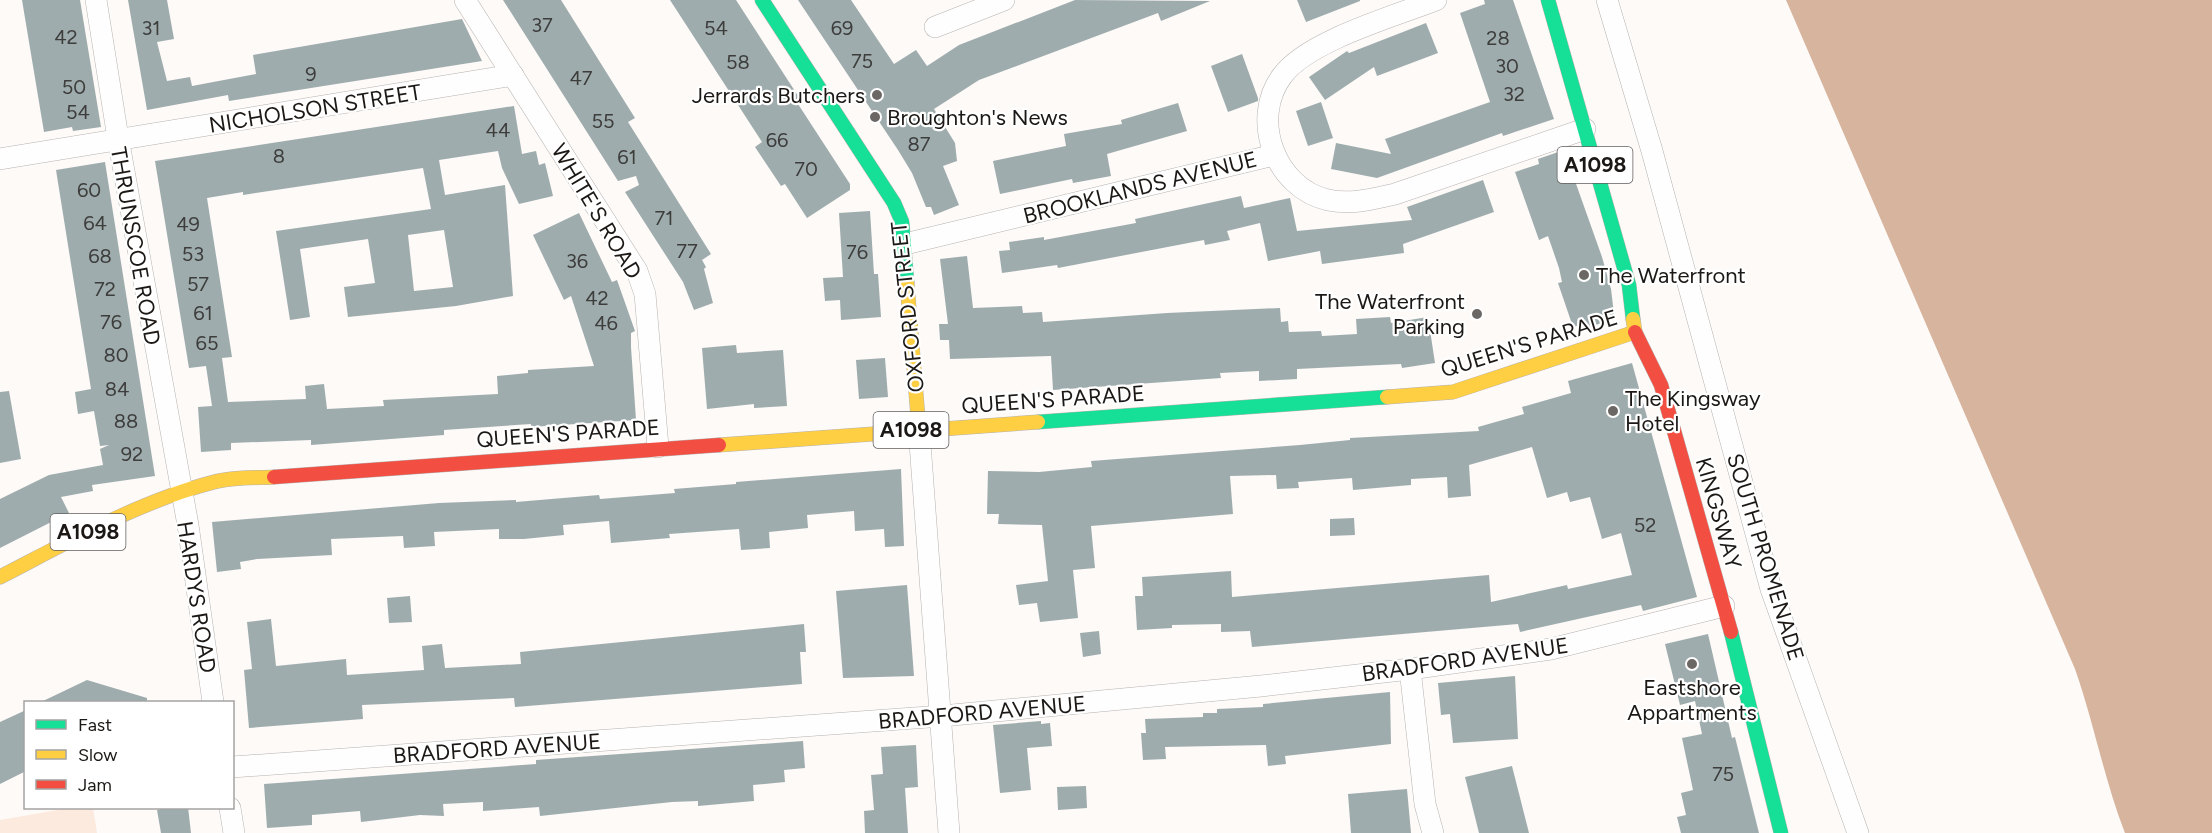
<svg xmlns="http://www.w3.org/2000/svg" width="2212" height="833" viewBox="0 0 2212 833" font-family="Figtree,sans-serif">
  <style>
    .green { fill: #fceadf }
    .water { fill: #d7b49d }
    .building { fill: #9facad; fill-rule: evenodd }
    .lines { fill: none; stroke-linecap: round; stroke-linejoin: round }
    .street-casing { stroke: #b6b2b0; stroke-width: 22 }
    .fast-casing { stroke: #b6b2b0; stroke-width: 15 }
    .slow-casing { stroke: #b6b2b0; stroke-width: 15 }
    .jam-casing { stroke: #b6b2b0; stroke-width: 15 }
    .street { stroke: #fffefe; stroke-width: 21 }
    .fast { stroke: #16e098; stroke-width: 14 }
    .slow { stroke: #ffcf43; stroke-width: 14 }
    .jam { stroke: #f24e42; stroke-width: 14 }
    .poi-dot { fill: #6b6765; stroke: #fff; stroke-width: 2 }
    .labels { text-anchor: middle; stroke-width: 4.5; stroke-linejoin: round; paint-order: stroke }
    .number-label { font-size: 20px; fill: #3d3d3c }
    .shield { fill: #fff; stroke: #605d5c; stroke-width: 1.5 }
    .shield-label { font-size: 21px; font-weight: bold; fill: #1c1816 }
    .poi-label { font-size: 22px; fill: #1c1816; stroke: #fff; text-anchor: start }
    .street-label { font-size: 22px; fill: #1c1816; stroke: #fff }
  </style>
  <rect width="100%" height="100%" fill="#fdfaf8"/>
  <polygon class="green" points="69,808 93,808 97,833 0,833 0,820"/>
  <path class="water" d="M 1786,0 L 2212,0 L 2212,833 L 2125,833 C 2104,779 2094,723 2075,669 Z"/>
  <g class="building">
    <polygon points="22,0 80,0 101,127 73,131 72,127 44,132"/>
    <polygon points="128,0 167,0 174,39 157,42 167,81 190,77 192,86 256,74 253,55 462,19 482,61 229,101 228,95 147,110"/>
    <polygon points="503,0 561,0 635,118 628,122 711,254 702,260 706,267 704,269 713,303 694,310 683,282 625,192 639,185 636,176 618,181"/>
    <polygon points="670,0 736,0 802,102 798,104 850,184 850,190 807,218 785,184 781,186 755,147 762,142"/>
    <polygon points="798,0 851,0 894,64 916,50 927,66 959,45 1075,0 1210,1 1161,21 1158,13 979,80 934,109 955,143 957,161 943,166 959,205 934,215 931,207 926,207 912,173 898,150"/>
    <polygon points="1297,0 1360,0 1360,1 1306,22"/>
    <polygon points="1484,0 1513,0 1554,119 1503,136 1502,133 1377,178 1331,169 1336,143 1391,154 1385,139 1490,102 1460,13 1485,4"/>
    <polygon points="1426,23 1438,53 1377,76 1374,67 1325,100 1309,77 1347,51 1349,53"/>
    <polygon points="1242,54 1258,98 1258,101 1228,112 1211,66"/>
    <polygon points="1321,102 1333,138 1308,146 1296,111"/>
    <polygon points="1178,103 1187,131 1107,154 1111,176 1073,183 1072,179 1000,194 993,161 1066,146 1064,134 1122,124 1121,120"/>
    <path d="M 514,106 L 522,154 L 536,151 L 539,165 L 545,163 L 553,196 L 519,204 L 502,168 L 498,151 L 439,160 L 445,195 L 505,185 L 513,296 L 456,306 L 348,317 L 344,287 L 375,283 L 368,239 L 300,249 L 310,317 L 290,320 L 276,231 L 431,209 L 423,168 L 243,195 L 243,192 L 207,198 L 232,357 L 222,358 L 228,402 L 306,399 L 305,386 L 324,384 L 327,409 L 384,406 L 383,400 L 498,394 L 497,376 L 528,373 L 528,370 L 594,366 L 571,296 L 564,300 L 533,235 L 579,213 L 612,282 L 617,280 L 635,331 L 631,333 L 631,347 L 636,420 L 531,427 L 531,424 L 444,430 L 444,435 L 311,445 L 311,440 L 231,443 L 231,450 L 201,452 L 198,407 L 212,406 L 206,366 L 189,368 L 155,161 ZM 444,230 L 453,287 L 414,291 L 408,235 Z"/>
    <polygon points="1564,150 1602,257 1611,289 1614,314 1610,320 1579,331 1577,326 1573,327 1558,283 1562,282 1559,268 1548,236 1539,240 1515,172 1539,164 1538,159"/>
    <polygon points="105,162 155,476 92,485 93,491 61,497 69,513 0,548 0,499 49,475 103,465 100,449 109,445 100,446 94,411 78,414 75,392 91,389 56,170"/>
    <polygon points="1483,180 1494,212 1403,244 1404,253 1322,264 1320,251 1268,261 1260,223 1227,231 1230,240 1205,245 1204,240 1058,268 1057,265 1002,273 999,251 1010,250 1009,242 1044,237 1044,240 1136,223 1135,219 1241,196 1244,208 1290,198 1297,231 1412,220 1407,207"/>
    <polygon points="870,211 874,274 878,274 881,317 841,320 840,300 825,301 823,278 843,277 839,213"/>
    <polygon points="967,256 973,308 1022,306 1023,313 1042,312 1043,322 1167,313 1280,308 1281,322 1288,321 1289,332 1321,331 1322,336 1357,334 1356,319 1390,317 1391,323 1428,317 1435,363 1402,368 1401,364 1297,369 1297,379 1259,381 1259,371 1220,373 1221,378 1053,390 1051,356 950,359 949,340 940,340 939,324 948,324 940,259"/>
    <polygon points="736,345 737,353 783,350 787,406 754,408 754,404 707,409 702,348"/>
    <polygon points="885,358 888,397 859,399 856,360"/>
    <polygon points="1632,363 1697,597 1643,611 1641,605 1520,632 1518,624 1252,647 1250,631 1221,632 1221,624 1172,625 1172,628 1137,630 1135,596 1143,596 1142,577 1231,571 1232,597 1489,575 1491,602 1567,585 1568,589 1632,575 1621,533 1602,539 1590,497 1570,502 1567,492 1547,498 1532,447 1469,465 1471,496 1448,498 1447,477 1411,479 1411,485 1353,490 1352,478 1298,482 1299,488 1277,489 1276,475 1230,476 1233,514 1091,526 1095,568 1073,570 1078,618 1040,622 1037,603 1019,605 1016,585 1048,581 1042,525 998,524 999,514 987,514 988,471 1039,472 1092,467 1091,461 1300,445 1350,440 1350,438 1479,431 1478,427 1524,414 1522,407 1571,393 1568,381"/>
    <polygon points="9,391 21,459 0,463 0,392"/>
    <polygon points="901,469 904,546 885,547 884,529 855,531 854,511 807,515 808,528 769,532 770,548 741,550 739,529 669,534 670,538 611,543 609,521 563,525 564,535 524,539 499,539 499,529 434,532 435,546 404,548 403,536 331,539 332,555 257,559 240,562 241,569 217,572 212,522 439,503 516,500 516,502 599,495 600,499 675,493 674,489 736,484 736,482"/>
    <polygon points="1354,518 1355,535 1330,536 1330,519"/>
    <polygon points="907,585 914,676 843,678 836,591"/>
    <polygon points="410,596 412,622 389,623 387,598"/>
    <polygon points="271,619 276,666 346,659 347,675 424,670 422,646 442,644 445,668 521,664 520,652 804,624 806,652 800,652 802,684 515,707 514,698 362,705 363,719 249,728 244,670 252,669 247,622"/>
    <polygon points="1099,631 1101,654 1083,657 1080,633"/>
    <polygon points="1708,634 1732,738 1735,737 1759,833 1681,833 1677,817 1686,815 1681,793 1693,790 1682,738 1702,734 1695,701 1680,705 1665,644"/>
    <polygon points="1515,676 1518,739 1453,743 1450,714 1441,715 1438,683"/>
    <polygon points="87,680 147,698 147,702 41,702"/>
    <polygon points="1390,692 1391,744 1285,756 1286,764 1268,766 1266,745 1165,747 1166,759 1143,760 1141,733 1146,733 1145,719 1203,717 1203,713 1217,713 1217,709 1263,707 1263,704"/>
    <polygon points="26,710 26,771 0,784 0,722"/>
    <polygon points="1041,721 1041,724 1050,723 1052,746 1027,748 1031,790 1000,793 993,725"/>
    <polygon points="803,741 805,768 784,770 785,782 753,785 754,801 698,806 698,801 672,802 540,816 539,807 483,811 483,802 443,804 444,816 420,815 361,822 360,811 312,815 312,825 267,828 264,784 536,764 536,760"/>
    <polygon points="916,745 918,787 905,788 908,833 865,833 864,811 874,810 871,775 883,774 881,747"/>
    <polygon points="1512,766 1529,833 1479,833 1465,777"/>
    <polygon points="1086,786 1087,808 1058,810 1057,787"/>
    <polygon points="1407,789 1411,833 1351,833 1348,794"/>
    <polygon points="171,807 188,807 191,833 161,833 157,810"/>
  </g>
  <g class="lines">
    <defs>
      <g id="street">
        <polyline points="96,0 118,138 188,525 213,702"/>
        <polyline points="465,0 637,271 645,294 658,447"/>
        <path d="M 1436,0 C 1395,16 1307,41 1282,76 C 1250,119 1275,188 1328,200 C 1351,205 1372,199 1395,194 L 1585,129"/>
        <polyline points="1607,0 1652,151 1771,589 1858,833"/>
        <polyline points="935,27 1004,0"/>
        <polyline points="0,159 513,75"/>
        <polyline points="905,244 1274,155"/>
        <polyline points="919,430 949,833"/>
        <polyline points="1410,669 1425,804 1433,833"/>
        <polyline points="232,767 942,716 1261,686 1410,669 1551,649 1724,606"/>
        <polyline points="230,808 234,833"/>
      </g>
      <g id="fast">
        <polyline points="762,0 894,203 902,222 907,283"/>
        <polyline points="1548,0 1629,285 1633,319"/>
        <polyline points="1038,422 1387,397"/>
        <polyline points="1731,632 1781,833"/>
      </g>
      <g id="slow">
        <polyline points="907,283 919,430"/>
        <polyline points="1387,397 1453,392 1635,332 1633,319"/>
        <polyline points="719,445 1038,422"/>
        <path d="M 0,577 C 68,542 140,501 214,482 C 233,477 255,478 274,477"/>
      </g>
      <g id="jam">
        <polyline points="1635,332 1661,385 1731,632"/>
        <polyline points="274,477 719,445"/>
      </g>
    </defs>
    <use href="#street" class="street-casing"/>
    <use href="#fast" class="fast-casing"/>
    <use href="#slow" class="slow-casing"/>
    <use href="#jam" class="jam-casing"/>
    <use href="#street" class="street"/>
    <use href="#fast" class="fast"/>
    <use href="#slow" class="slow"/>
    <use href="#jam" class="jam"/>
  </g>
  <g class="poi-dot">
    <circle cx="877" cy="95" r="6"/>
    <circle cx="875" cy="117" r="6"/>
    <circle cx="1584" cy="275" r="6"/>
    <circle cx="1477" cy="314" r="6"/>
    <circle cx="1613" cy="411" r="6"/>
    <circle cx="1692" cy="664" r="6"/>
  </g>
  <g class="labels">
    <g class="number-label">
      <text x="542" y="32">37</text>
      <text x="151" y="35">31</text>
      <text x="716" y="35">54</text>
      <text x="842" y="35">69</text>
      <text x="66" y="44">42</text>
      <text x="1498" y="45">28</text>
      <text x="862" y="68">75</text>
      <text x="738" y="69">58</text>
      <text x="1507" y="73">30</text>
      <text x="311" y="81">9</text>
      <text x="581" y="85">47</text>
      <text x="74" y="94">50</text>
      <text x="1514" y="101">32</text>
      <text x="78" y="119">54</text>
      <text x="603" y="128">55</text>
      <text x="498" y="137">44</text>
      <text x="777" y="147">66</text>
      <text x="919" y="151">87</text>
      <text x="279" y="163">8</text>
      <text x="627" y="164">61</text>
      <text x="806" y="176">70</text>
      <text x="89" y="197">60</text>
      <text x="664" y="225">71</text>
      <text x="95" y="230">64</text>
      <text x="188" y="231">49</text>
      <text x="687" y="258">77</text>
      <text x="857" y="259">76</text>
      <text x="193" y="261">53</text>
      <text x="100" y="263">68</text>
      <text x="577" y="268">36</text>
      <text x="198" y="291">57</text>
      <text x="105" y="296">72</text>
      <text x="597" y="305">42</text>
      <text x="203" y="320">61</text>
      <text x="111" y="329">76</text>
      <text x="606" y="330">46</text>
      <text x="207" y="350">65</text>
      <text x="116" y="362">80</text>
      <text x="117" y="396">84</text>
      <text x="126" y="428">88</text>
      <text x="132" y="461">92</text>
      <text x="1645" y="532">52</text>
      <text x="1723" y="781">75</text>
    </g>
    <g class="shield">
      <rect x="1557.5" y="147" width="75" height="36" rx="4.5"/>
      <rect x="873.5" y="412" width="75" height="36" rx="4.5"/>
      <rect x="50.5" y="514" width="75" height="36" rx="4.5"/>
    </g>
    <g class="shield-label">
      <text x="1595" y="172">A1098</text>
      <text x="911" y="437">A1098</text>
      <text x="88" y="539">A1098</text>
    </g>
    <g class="poi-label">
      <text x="865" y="103" text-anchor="end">Jerrards Butchers</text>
      <text x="887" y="125">Broughton's News</text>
      <text x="1596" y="283">The Waterfront</text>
      <text x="1465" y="309" text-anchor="end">The Waterfront<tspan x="1465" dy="25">Parking</tspan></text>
      <text x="1625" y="406">The Kingsway<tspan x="1625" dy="25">Hotel</tspan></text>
      <text x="1692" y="695" text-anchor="middle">Eastshore<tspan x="1692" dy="25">Appartments</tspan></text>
    </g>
    <g class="street-label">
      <text transform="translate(315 108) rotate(-9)" y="8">NICHOLSON STREET</text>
      <text transform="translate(1140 187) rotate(-14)" y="8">BROOKLANDS AVENUE</text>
      <text transform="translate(597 211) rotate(59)" y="8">WHITE'S ROAD</text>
      <text transform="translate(136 246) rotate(80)" y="8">THRUNSCOE ROAD</text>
      <text transform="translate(907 307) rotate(-96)" y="8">OXFORD STREET</text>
      <text transform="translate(1529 343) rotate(-17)" y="8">QUEEN'S PARADE</text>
      <text transform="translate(1053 399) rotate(-4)" y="8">QUEEN'S PARADE</text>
      <text transform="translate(568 433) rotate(-4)" y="8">QUEEN'S PARADE</text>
      <text transform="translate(1719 513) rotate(74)" y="8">KINGSWAY</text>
      <text transform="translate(1766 557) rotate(73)" y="8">SOUTH PROMENADE</text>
      <text transform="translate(197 597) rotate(81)" y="8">HARDYS ROAD</text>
      <text transform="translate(1465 659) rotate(-8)" y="8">BRADFORD AVENUE</text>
      <text transform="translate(982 712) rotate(-5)" y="8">BRADFORD AVENUE</text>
      <text transform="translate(497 748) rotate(-4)" y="8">BRADFORD AVENUE</text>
    </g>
  </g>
  <rect x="24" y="701" width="210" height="108" fill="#ffffff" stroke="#a4a3a2" stroke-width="1.5"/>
  <rect x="36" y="720" width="30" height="9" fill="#16e098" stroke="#a4a3a2" stroke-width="1.5"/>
  <text x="78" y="731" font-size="18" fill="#1c1816">Fast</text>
  <rect x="36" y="750" width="30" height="9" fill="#ffcf43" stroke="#a4a3a2" stroke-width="1.5"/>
  <text x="78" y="761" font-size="18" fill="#1c1816">Slow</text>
  <rect x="36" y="780" width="30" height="9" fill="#f24e42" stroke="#a4a3a2" stroke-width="1.5"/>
  <text x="78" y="791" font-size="18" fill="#1c1816">Jam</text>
</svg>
